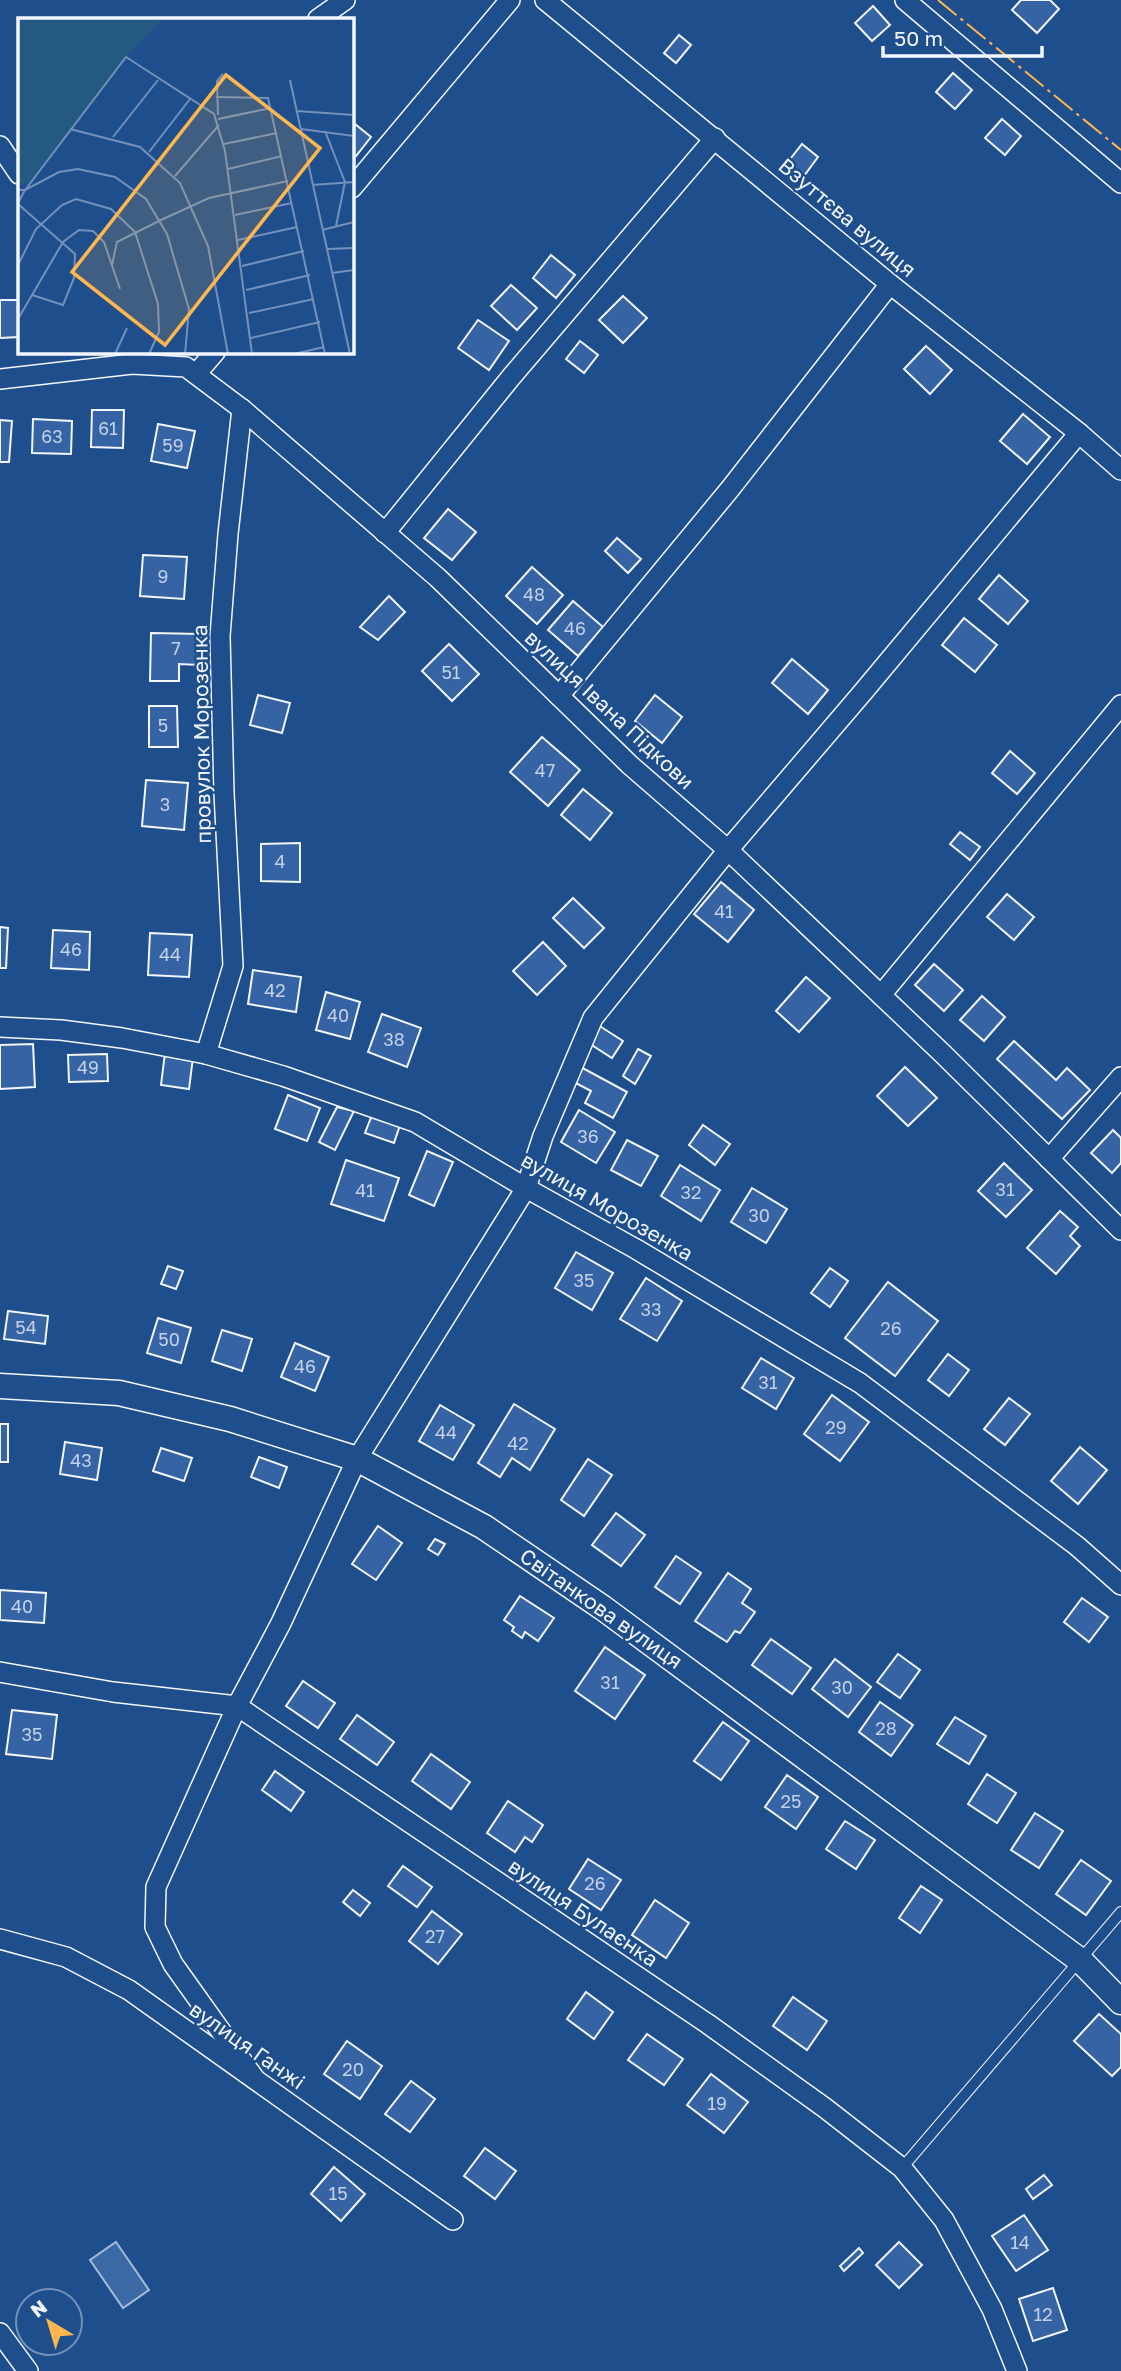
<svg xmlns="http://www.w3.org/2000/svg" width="1121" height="2371" viewBox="0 0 1121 2371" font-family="'Golos Text',sans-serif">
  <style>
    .water { fill: #3b69a3; stroke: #a8bbd7; stroke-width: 2 }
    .building { fill: #3563a3; stroke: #f2f6ff; stroke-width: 2 }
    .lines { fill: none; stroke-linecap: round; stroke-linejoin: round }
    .service-casing { stroke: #f2f6ff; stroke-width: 12 }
    .minor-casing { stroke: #f2f6ff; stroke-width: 22 }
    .tertiary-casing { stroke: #f2f6ff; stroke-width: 27 }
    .service { stroke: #1f4e8c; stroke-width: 10 }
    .minor { stroke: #1f4e8c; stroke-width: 19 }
    .tertiary { stroke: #1f4e8c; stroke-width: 24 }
    .power { stroke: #ffb74d; stroke-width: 2; stroke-dasharray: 24 5 3.5 5; stroke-linecap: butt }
    .labels { text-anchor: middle; stroke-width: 5; stroke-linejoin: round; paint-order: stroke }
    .number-label { font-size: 18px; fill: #c3d1e8 }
    .street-label { font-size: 21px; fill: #f2f6ff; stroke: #1f4e8c }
    .inset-road { fill: none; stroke: #7391ba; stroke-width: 2 }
    .view { fill: #ffb74d; fill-opacity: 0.15; stroke: #ffb74d; stroke-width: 3.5 }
    .inset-edge { fill: none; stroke: #f2f6ff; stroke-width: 3.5 }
  </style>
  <rect width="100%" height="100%" fill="#1f4e8c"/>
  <polygon class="water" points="116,2242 149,2290 123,2308 90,2260"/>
  <g class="building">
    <polygon points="1021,0 1050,0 1059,9 1037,33 1012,10"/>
    <polygon points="873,6 890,25 872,41 855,23"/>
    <polygon points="679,35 691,45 676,63 664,53"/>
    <polygon points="953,73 972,90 955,109 936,92"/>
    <polygon points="1002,119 1021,136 1005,155 985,138"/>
    <polygon points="355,124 371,137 356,156 352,153 352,128"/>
    <polygon points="802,144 818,157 801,180 784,167"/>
    <polygon points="551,255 575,275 556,298 533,278"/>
    <polygon points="511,285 537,308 517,330 491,306"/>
    <polygon points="623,296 647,318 623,343 599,320"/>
    <polygon points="0,300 19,300 19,337 0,338"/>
    <polygon points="478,320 509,341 489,370 458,348"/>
    <polygon points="580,341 598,355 584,373 566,359"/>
    <polygon points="926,346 952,370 930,394 904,369"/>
    <polygon points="92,410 124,410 123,448 91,447"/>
    <polygon points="1023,414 1050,437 1027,464 1000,441"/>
    <polygon points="33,419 72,421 71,454 32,453"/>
    <polygon points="0,420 12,421 9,462 0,462"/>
    <polygon points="158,424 195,431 187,468 151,461"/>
    <polygon points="448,509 476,532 452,560 424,538"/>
    <polygon points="617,538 641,559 628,573 605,551"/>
    <polygon points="143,555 187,557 184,599 140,596"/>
    <polygon points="532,567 563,595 537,624 506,596"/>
    <polygon points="999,575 1028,601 1008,624 979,599"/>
    <polygon points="389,596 405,612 378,640 360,627"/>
    <polygon points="573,601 603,627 578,656 548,630"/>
    <polygon points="964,618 997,645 975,672 942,645"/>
    <polygon points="151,633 201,634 200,665 179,664 179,681 150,681"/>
    <polygon points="449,644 479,674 452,701 422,671"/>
    <polygon points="792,659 828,690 808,714 772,683"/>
    <polygon points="258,695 290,703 282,733 250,725"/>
    <polygon points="655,695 682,717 662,743 635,721"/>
    <polygon points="149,706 177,706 178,747 149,747"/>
    <polygon points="542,737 580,770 548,806 510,772"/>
    <polygon points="1010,751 1035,773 1017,794 992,773"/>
    <polygon points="146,780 188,783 184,830 142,826"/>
    <polygon points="583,789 612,813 590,840 561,815"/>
    <polygon points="960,832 980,847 970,860 950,844"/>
    <polygon points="300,843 300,882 261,881 261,844"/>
    <polygon points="721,882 754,910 728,942 694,914"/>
    <polygon points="1007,894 1034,917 1014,940 987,917"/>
    <polygon points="573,898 604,928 584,948 553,918"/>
    <polygon points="0,927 8,928 6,968 0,968"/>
    <polygon points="53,930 90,932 89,970 51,968"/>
    <polygon points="150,933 192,935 189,977 148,975"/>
    <polygon points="543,942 566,966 537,995 513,971"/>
    <polygon points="934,964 963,990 944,1011 915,985"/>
    <polygon points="253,970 301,977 296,1012 248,1004"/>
    <polygon points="806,977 830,998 799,1032 776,1011"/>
    <polygon points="326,992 360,1002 350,1039 316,1030"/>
    <polygon points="982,996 1005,1017 984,1041 960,1020"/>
    <polygon points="382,1014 421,1028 407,1067 368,1052"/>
    <polygon points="598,1025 623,1041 612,1058 587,1042"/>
    <polygon points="1014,1041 1056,1080 1067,1068 1090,1090 1062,1119 997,1059"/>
    <polygon points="33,1044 35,1087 0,1089 0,1045"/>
    <polygon points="638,1049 651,1056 635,1084 623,1076"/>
    <polygon points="165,1053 193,1057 189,1089 161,1085"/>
    <polygon points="107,1054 108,1081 69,1082 68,1055"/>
    <polygon points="577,1065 627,1092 613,1118 585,1103 591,1091 570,1080"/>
    <polygon points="905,1067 937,1098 908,1126 877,1096"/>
    <polygon points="288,1095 320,1108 307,1141 275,1129"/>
    <polygon points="337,1107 354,1111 335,1150 319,1142"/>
    <polygon points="579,1110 615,1132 596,1163 561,1142"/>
    <polygon points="372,1115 400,1125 394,1143 365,1133"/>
    <polygon points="703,1125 730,1144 715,1165 689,1145"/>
    <polygon points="1113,1130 1121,1138 1121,1163 1112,1173 1091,1153"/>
    <polygon points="627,1140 658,1156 641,1186 611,1170"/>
    <polygon points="427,1151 453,1162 434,1206 409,1195"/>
    <polygon points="346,1160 399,1178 384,1221 331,1204"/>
    <polygon points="1004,1163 1032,1190 1006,1217 978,1191"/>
    <polygon points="680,1165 720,1190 701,1221 661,1196"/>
    <polygon points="752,1188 787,1209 766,1243 731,1222"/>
    <polygon points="1060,1211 1078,1227 1070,1236 1080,1246 1056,1274 1027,1248"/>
    <polygon points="576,1252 613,1273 592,1310 555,1288"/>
    <polygon points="168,1266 183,1271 176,1289 161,1284"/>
    <polygon points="830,1268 848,1281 830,1307 811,1293"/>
    <polygon points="646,1278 682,1301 657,1341 620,1319"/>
    <polygon points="888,1282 938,1321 895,1376 845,1338"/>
    <polygon points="8,1311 48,1316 45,1344 4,1339"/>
    <polygon points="158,1318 191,1328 181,1363 147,1353"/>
    <polygon points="222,1330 252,1339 242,1371 212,1361"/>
    <polygon points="295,1343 329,1357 315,1391 281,1377"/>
    <polygon points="948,1354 969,1370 949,1396 928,1380"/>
    <polygon points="761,1358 794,1378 776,1409 742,1388"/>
    <polygon points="832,1395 869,1422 840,1461 804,1434"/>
    <polygon points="1009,1398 1030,1414 1005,1445 984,1429"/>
    <polygon points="514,1404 555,1429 530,1470 512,1458 500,1477 478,1463"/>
    <polygon points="440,1405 474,1425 453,1460 419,1441"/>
    <rect x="0" y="1424" width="8" height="38"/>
    <polygon points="65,1442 102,1448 97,1480 60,1474"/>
    <polygon points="1080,1447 1107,1470 1078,1504 1051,1481"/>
    <polygon points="161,1448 192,1458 184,1481 153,1471"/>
    <polygon points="259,1457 287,1467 279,1488 251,1477"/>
    <polygon points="588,1459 612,1475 584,1516 561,1500"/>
    <polygon points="616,1513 645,1535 621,1566 592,1545"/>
    <polygon points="378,1526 402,1543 376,1580 352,1564"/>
    <polygon points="435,1539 445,1544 438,1555 428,1549"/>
    <polygon points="676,1556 701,1573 680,1604 655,1587"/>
    <polygon points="728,1573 751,1589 742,1603 755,1612 740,1633 735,1631 727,1642 695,1621"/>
    <polygon points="0,1590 46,1593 44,1623 0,1620"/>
    <polygon points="520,1596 554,1618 538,1641 525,1632 522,1638 512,1631 514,1627 504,1620"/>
    <polygon points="1082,1598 1108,1617 1089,1642 1064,1622"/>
    <polygon points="771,1639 811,1668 792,1694 752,1665"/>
    <polygon points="605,1647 645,1675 615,1719 575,1691"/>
    <polygon points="898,1654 920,1670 900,1698 877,1682"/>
    <polygon points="835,1659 871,1687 848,1717 812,1689"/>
    <polygon points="303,1681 335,1703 318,1728 286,1706"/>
    <polygon points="880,1702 913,1725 891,1756 859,1732"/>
    <polygon points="12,1710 57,1715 52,1759 6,1754"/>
    <polygon points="357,1715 394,1742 377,1765 340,1739"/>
    <polygon points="955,1717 986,1736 969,1764 937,1744"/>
    <polygon points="723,1722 749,1741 721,1780 694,1761"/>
    <polygon points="431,1754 470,1782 451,1809 412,1781"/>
    <polygon points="275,1771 304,1792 291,1811 262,1790"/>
    <polygon points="987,1774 1016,1793 997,1823 968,1804"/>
    <polygon points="787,1775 818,1797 796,1829 765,1807"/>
    <polygon points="508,1801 543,1825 532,1842 525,1837 515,1852 487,1833"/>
    <polygon points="1035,1813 1063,1831 1039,1868 1011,1850"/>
    <polygon points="845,1821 875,1840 856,1869 826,1849"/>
    <polygon points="588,1859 621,1880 601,1910 569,1889"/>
    <polygon points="1081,1860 1111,1881 1086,1915 1056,1894"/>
    <polygon points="403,1866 432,1887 417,1907 388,1886"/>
    <polygon points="921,1886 942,1900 920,1933 899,1918"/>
    <polygon points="353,1890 370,1903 360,1916 343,1902"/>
    <polygon points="655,1900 689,1923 666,1958 632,1935"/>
    <polygon points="432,1911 462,1934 438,1964 409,1941"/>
    <polygon points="586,1992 613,2012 594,2039 567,2019"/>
    <polygon points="793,1997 827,2021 807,2050 773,2026"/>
    <polygon points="1099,2014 1121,2034 1121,2067 1112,2076 1074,2041"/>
    <polygon points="647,2034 683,2059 664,2085 628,2060"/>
    <polygon points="347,2041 382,2066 360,2099 324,2074"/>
    <polygon points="711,2074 748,2102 724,2133 687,2105"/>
    <polygon points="411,2081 435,2099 410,2132 385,2114"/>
    <polygon points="485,2148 516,2171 495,2199 464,2176"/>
    <polygon points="334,2167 365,2194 341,2221 311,2194"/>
    <polygon points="1044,2175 1052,2185 1033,2199 1026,2189"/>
    <polygon points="1024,2215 1048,2250 1016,2271 992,2236"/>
    <polygon points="899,2242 922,2265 899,2288 876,2265"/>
    <polygon points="859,2248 863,2253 844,2271 840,2266"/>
    <polygon points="1053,2288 1067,2330 1033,2341 1019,2299"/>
  </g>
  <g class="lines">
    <defs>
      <polyline id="service" points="902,2168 1121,1912"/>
      <g id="minor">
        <polyline points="545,0 890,284 1079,433 1121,470"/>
        <polyline points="905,0 1121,183"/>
        <polyline points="318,19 345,0"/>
        <polyline points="0,146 19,174"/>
        <polyline points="352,188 510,0"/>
        <polyline points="196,374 215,352"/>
        <polyline points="0,379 132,364 186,367 242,409 438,578 630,765 728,850 942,1053 1121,1230"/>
        <polyline points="385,533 512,376 715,138"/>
        <polyline points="559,696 730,489 890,284"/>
        <polyline points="881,995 1121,705"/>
        <polyline points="0,1027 61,1030 122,1038 206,1054 283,1076 415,1122 526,1188 636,1249 860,1383 1077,1546 1121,1585"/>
        <polyline points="206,1054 233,966 224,793 220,636 228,534 242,409"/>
        <polyline points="1049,1159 1121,1077"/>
        <polyline points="0,1672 113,1692 237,1706 708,2024 825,2108 902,2168 944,2220 992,2309 1017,2371"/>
        <polyline points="0,1939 66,1957 129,1990 453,2220"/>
        <polyline points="255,2079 173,1964 155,1927 156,1887 237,1706 281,1623 357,1459 526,1188 543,1136 593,1018 728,850 863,692 1079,433"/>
        <polyline points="0,2333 28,2371"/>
      </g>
      <polyline id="tertiary" points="0,1386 119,1393 230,1419 357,1459 484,1527 603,1608 1081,1961 1121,2002"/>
    </defs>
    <use href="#service" class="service-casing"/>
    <use href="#minor" class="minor-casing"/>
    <use href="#tertiary" class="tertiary-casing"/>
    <use href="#service" class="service"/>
    <use href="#minor" class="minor"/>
    <use href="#tertiary" class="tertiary"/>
    <polyline class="power" points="938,0 1121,150"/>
  </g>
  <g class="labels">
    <g class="number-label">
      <text x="108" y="435">61</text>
      <text x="52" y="443">63</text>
      <text x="173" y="452">59</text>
      <text x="163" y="583">9</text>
      <text x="534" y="601">48</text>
      <text x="575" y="635">46</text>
      <text x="176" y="655">7</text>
      <text x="451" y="679">51</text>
      <text x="163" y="732">5</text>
      <text x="545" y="777">47</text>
      <text x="165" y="811">3</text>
      <text x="280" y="868">4</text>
      <text x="724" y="918">41</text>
      <text x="71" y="956">46</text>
      <text x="170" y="961">44</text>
      <text x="275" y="997">42</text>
      <text x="338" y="1022">40</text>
      <text x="394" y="1046">38</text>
      <text x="88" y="1074">49</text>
      <text x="588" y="1143">36</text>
      <text x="1005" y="1196">31</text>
      <text x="365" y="1197">41</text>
      <text x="691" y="1199">32</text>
      <text x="759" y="1222">30</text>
      <text x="584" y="1287">35</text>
      <text x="651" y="1316">33</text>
      <text x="26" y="1334">54</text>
      <text x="891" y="1335">26</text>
      <text x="169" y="1346">50</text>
      <text x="305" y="1373">46</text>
      <text x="768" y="1389">31</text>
      <text x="836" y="1434">29</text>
      <text x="446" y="1439">44</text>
      <text x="518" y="1450">42</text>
      <text x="81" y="1467">43</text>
      <text x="22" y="1613">40</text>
      <text x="610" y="1689">31</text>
      <text x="842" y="1694">30</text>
      <text x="886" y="1735">28</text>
      <text x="32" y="1741">35</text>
      <text x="791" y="1808">25</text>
      <text x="595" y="1890">26</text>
      <text x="435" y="1943">27</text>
      <text x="353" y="2076">20</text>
      <text x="717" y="2110">19</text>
      <text x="338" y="2200">15</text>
      <text x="1020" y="2249">14</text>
      <text x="1043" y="2321">12</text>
    </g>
    <g class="street-label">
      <text transform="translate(847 218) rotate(40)" y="7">Взуттєва вулиця</text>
      <text transform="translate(609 710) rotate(43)" y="7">вулиця Івана Підкови</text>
      <text transform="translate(202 734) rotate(-91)" y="7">провулок Морозенка</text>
      <text transform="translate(607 1207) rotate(30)" y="7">вулиця Морозенка</text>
      <text transform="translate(601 1609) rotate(35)" y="7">Світанкова вулиця</text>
      <text transform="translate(583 1913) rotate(34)" y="7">вулиця Булаєнка</text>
      <text transform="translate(247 2046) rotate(35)" y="7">вулиця Ганжі</text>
    </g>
  </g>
  <g transform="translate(18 18)">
    <rect width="336" height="336" fill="#1f4e8c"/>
    <path d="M 0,0 L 146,0 L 108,39 L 11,165 L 0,167 Z" fill="#245a82"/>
    <path class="inset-road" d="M 272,62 L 332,336M 198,79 L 250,80 L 307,336M 279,93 L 336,97M 200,97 L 199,63 L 205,56M 200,101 L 253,90M 52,111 L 122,129 L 162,165 L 190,228 L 210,336M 283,111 L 336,118M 307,113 L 327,164 L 318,208M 95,119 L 140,62M 206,126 L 259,115M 131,134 L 172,81M 210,151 L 264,138M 157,158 L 201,107M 294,167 L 336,164M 0,172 L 7,172 L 108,39 L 196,96 L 207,133 L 234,336M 0,185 L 7,172 L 41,154 L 60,151 L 97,159 L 128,181 L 149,216 L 171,291 L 167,336M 0,186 L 57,236 L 56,260 L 45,287 L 14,277M 217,197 L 274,185M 304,212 L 336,204M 220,222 L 279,209M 309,231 L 336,230M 0,247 L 18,211 L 44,187 L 58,181 L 93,191 L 117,214 L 140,286 L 141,314 L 131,336M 94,247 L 99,224 L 143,202 L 191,180 L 270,163M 224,248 L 286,233M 314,255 L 336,252M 228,272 L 292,257M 231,295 L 296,281M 0,301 L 45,224 L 61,212 L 75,213 L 86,224 L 102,271M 233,320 L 302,304M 97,336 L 109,310M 276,336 L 306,329"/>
    <path class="view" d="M 208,57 L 302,130 L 147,327 L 54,254 Z"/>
    <rect width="336" height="336" class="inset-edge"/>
  </g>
  <g transform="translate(49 2322) rotate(322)"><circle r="33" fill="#1f4e8c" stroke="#7391ba" stroke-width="2"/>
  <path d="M0-5L12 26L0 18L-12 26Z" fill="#ffb74d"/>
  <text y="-10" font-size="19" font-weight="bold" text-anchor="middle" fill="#f2f6ff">N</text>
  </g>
  <path d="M883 46v10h159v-10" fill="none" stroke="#f2f6ff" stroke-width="3.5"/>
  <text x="894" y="46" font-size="21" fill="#f2f6ff" stroke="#1f4e8c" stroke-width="5" paint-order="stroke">50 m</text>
</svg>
